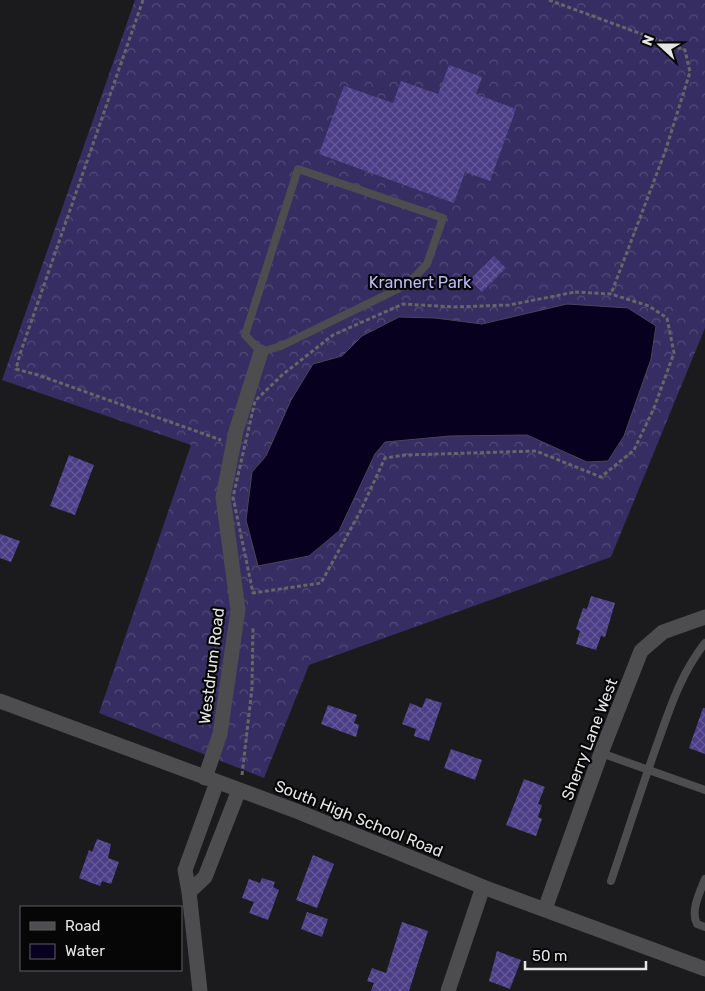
<svg xmlns="http://www.w3.org/2000/svg" width="705" height="991" viewBox="0 0 705 991" font-family="Rubik,sans-serif">
  <style>
    .forest { fill: url(#forest-crowns) }
    .water { fill: #07001e; stroke: #4a455a }
    .building { fill: url(#building-cross-hatch) }
    .lines { fill: none; stroke-linecap: round; stroke-linejoin: round }
    .path { stroke: #666668; stroke-width: 3; stroke-dasharray: 4 2.5; stroke-linecap: butt }
    .lane { stroke: #4d4c4f; stroke-width: 8 }
    .street { stroke: #4d4c4f; stroke-width: 15 }
    .secondary { stroke: #4d4c4f; stroke-width: 15 }
    .labels { text-anchor: middle; stroke-width: 4.5; stroke-linejoin: round; paint-order: stroke }
    .park-label { font-size: 16px; fill: #bfb9f8; stroke: #060607 }
    .street-label { font-size: 16px; fill: #e5e5e6; stroke: #060607 }
  </style>
  <defs>
    <pattern id="forest-crowns" width="20" height="18" patternUnits="userSpaceOnUse" patternTransform="scale(1.25)"><rect width="20" height="18" fill="#362d62"/><path d="M2 6a3 3 0 1 1 6 0M12 15a3 3 0 1 1 6 0" fill="none" stroke="#534b78"/></pattern>
    <pattern id="building-cross-hatch" width="8" height="8" patternUnits="userSpaceOnUse" patternTransform="scale(1.25)"><rect width="8" height="8" fill="#4b3e87"/><path d="M0 0l8 8M0 8l8-8" fill="none" stroke="#655a98"/></pattern>
  </defs>
  <rect width="100%" height="100%" fill="#1b1b1e"/>
  <polygon class="forest" points="135,0 705,0 705,328 611,557 309,665 264,778 99,713 191,445 2,380"/>
  <polygon class="water" points="567,304 628,308 656,326 651,359 624,436 608,461 587,462 527,435 450,436 385,442 375,454 339,531 309,556 258,566 246,520 252,472 266,456 291,400 313,364 342,356 362,336 399,317 435,318 482,324"/>
  <g class="building">
    <polygon points="449,65 482,77 476,94 516,109 490,181 465,172 454,203 319,154 344,86 393,103 401,81 438,94"/>
    <polygon points="494,256 506,268 482,292 470,280"/>
    <polygon points="69,455 94,465 75,515 50,506"/>
    <polygon points="0,534 20,541 11,562 0,558"/>
    <polygon points="591,596 615,603 605,637 601,636 596,650 576,644 580,631 576,629 583,608 587,609"/>
    <polygon points="426,698 442,703 429,741 414,736 416,729 402,724 410,703 422,708"/>
    <polygon points="328,705 357,715 354,723 359,725 356,737 321,724"/>
    <polygon points="703,708 705,708 705,754 689,748"/>
    <polygon points="451,749 482,760 475,780 444,768"/>
    <polygon points="524,779 545,787 538,804 542,805 538,817 542,819 536,836 506,825"/>
    <polygon points="97,839 111,844 108,858 119,862 111,884 102,881 100,886 79,878 89,850 92,852"/>
    <polygon points="313,855 334,864 317,908 296,900"/>
    <polygon points="262,878 275,882 273,887 279,890 268,920 249,913 254,902 242,898 249,879 260,883"/>
    <polygon points="307,912 328,919 322,937 301,929"/>
    <polygon points="402,922 428,931 409,991 371,991 374,983 367,981 372,968 386,973"/>
    <polygon points="497,951 521,960 510,989 489,981"/>
  </g>
  <g class="lines">
    <g class="path">
      <polyline points="143,0 20,354 16,369 38,375 221,440"/>
      <polyline points="549,0 685,50 690,72 665,152 611,294"/>
      <polygon points="575,292 611,294 649,306 667,318 674,353 654,408 634,450 601,477 536,451 405,455 385,458 360,512 321,583 253,593 233,497 255,401 282,375 333,335 403,304 454,307 509,305"/>
      <polyline points="242,775 252,688 253,626"/>
    </g>
    <g class="lane">
      <polygon points="298,169 443,218 427,264 408,284 281,346 261,352 245,335"/>
      <polyline points="601,753 705,790"/>
      <path d="M 705,879 C 700,892 690,911 697,924 L 705,927"/>
      <path d="M 611,881 C 627,834 642,786 659,739 C 671,705 682,672 705,643"/>
    </g>
    <g class="street">
      <polyline points="205,778 220,734 238,610 223,497 236,431 261,352"/>
      <polyline points="189,892 205,877 239,790"/>
      <polyline points="545,909 601,753 641,651 663,632 705,617"/>
      <polyline points="200,991 189,892 185,870 217,782"/>
      <polyline points="448,991 483,887"/>
    </g>
    <polyline class="secondary" points="0,701 299,812 483,887 705,969"/>
  </g>
  <g class="labels">
    <g class="park-label">
      <text x="420" y="288">Krannert Park</text>
    </g>
    <g class="street-label">
      <text transform="translate(211 666) rotate(-83)" y="6">Westdrum Road</text>
      <text transform="translate(589 739) rotate(-69)" y="6">Sherry Lane West</text>
      <text transform="translate(359 818) rotate(22)" y="6">South High School Road</text>
    </g>
  </g>
  <rect x="20" y="906" width="162" height="65" fill="#060607" stroke="#5f5f60"/>
  <rect x="30" y="922" width="25" height="8" fill="#4d4c4f" stroke="#5f5f60"/>
  <text x="65" y="931" font-size="15" fill="#e5e5e6">Road</text>
  <rect x="30" y="944" width="25" height="15" fill="#07001e" stroke="#5f5f60"/>
  <text x="65" y="956" font-size="15" fill="#e5e5e6">Water</text>
  <g transform="translate(660 45) rotate(291)" stroke="#060607" stroke-width="4" paint-order="stroke">
  <path d="M0-4L9 19L0 12L-9 19Z" fill="#e5e5e6"/>
  <text y="-8" font-size="14" font-weight="bold" text-anchor="middle" fill="#e5e5e6">N</text>
  </g>
  <path d="M525 961v8h121v-8" fill="none" stroke="#e5e5e6" stroke-width="2.5"/>
  <text x="532" y="961" font-size="15" fill="#e5e5e6" stroke="#060607" stroke-width="4" paint-order="stroke">50 m</text>
</svg>
